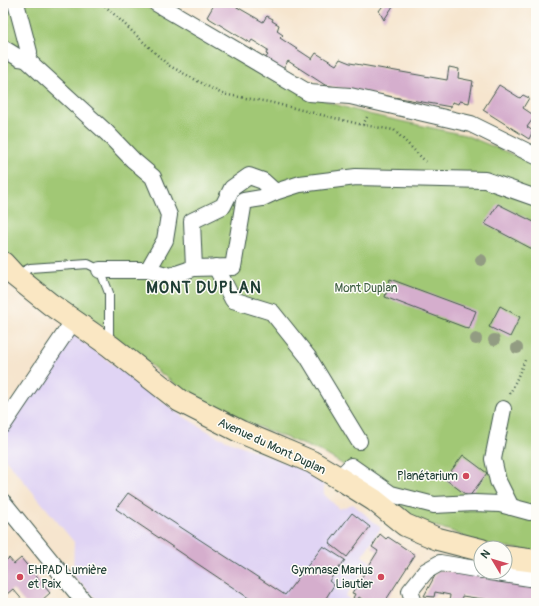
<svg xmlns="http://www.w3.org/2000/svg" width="539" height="606" viewBox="0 0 539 606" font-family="Pangolin,sans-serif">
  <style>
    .built { fill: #e0d4f4 }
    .green { fill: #a1c874; stroke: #608254 }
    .building { fill: #d5aecd }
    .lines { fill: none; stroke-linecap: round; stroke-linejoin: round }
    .lane-casing { stroke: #3f564b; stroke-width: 10 }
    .street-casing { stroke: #3f564b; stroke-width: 18 }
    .secondary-casing { stroke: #3f564b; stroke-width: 24 }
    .path { stroke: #3f564b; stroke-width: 2.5; stroke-dasharray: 1 3; stroke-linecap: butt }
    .lane { stroke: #fff; stroke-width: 8 }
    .street { stroke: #fff; stroke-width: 16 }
    .secondary { stroke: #fae7c3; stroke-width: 22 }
    .tree { fill: #929c82 }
    .poi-dot { fill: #d1495b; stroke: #fdfcf7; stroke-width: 1.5 }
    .labels { text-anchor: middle; stroke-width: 3; stroke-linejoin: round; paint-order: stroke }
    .park-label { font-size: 12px; fill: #406044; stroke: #fdfcf7 }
    .street-label { font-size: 12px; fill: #1f3d34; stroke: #fdfcf7 }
    .poi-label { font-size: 12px; fill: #1f3d34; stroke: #fdfcf7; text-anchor: end }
    .district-label { font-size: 16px; font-weight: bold; letter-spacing: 1px; fill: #1f3d34; stroke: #fdfcf7 }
  </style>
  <rect width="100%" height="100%" fill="#fdfcf7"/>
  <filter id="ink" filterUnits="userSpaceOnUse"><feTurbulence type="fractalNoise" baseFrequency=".025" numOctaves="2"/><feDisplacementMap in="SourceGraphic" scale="8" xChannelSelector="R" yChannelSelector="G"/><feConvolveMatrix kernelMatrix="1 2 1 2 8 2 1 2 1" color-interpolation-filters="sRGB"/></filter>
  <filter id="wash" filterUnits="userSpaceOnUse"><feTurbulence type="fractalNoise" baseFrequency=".012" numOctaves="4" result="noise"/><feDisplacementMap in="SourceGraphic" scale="16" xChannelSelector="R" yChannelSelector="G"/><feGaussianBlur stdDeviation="0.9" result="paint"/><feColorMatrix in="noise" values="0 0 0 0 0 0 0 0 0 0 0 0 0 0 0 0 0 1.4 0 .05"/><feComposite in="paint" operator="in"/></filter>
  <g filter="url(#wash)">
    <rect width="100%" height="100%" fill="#f6e5ce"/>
    <polygon class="built" points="71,333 179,414 216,436 317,475 323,481 324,494 339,509 353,504 381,528 362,556 371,562 345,596 355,603 101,603 73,575 74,542 3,456 3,436"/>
    <polygon class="green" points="3,3 142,3 150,9 235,57 331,103 368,114 465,135 536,164 536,552 476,542 451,531 420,522 408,515 392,494 322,452 223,413 201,403 159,372 101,325 50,297 15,266 3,252"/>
    <g id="blocks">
      <g class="building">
        <polygon points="215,3 230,3 263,22 266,17 267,16 273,19 272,21 279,25 277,31 283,35 280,38 312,59 316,53 336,65 340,59 350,63 447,80 449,67 459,69 458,78 473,81 469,103 460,101 459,104 452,102 451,107 325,85 288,61 282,71 264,60 268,55 266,54 268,50 252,40 250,43 207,17"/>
        <polygon points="385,3 395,3 384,20 379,11"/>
        <polygon points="499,85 520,98 523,95 529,98 523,108 535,116 527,127 533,131 529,139 483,110"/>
        <polygon points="498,204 536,223 536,251 485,224"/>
        <polygon points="390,279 476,311 469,329 385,297"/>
        <polygon points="500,306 520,317 510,337 489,327"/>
        <polygon points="463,455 487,473 469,497 445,479"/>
        <polygon points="128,493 285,595 323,546 345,560 329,581 334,585 323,603 256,603 116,509"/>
        <polygon points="352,513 370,527 347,557 329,543"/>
        <polygon points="380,534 386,539 388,537 415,555 384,603 368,603 359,597 357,600 353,598 355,594 352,593 378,551 372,547"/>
        <polygon points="9,558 14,564 21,558 50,593 41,601 43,603 25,603 13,589 7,594 3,589 3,563"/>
        <polygon points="438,570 536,584 536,603 518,603 504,601 504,602 462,596 461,602 449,603 450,595 435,592 434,597 424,596"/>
      </g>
    </g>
  </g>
  <g filter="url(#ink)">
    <use href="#blocks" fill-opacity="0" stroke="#3f564b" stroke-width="1"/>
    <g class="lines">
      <defs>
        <polyline id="lane" points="16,275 30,268 88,264 100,270 109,293 109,343"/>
        <g id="street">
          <polyline points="156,3 309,93 350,96 471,124 536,156"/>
          <polyline points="3,48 19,58 26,59 29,52 16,3"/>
          <polyline points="26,59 107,133 133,160 153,177 169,215 165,240 148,270"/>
          <polyline points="216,267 233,300 272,312 308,357 359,441"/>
          <polyline points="194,268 192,221 223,206 232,188 249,176 263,181 275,192"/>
          <polyline points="100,270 148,270 170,276 194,268 233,267 244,201 262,198 275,192 300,184 356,177 485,180 536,198"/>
          <polyline points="503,409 493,459 498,481 511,507"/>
          <polyline points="3,425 74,320"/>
          <polyline points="339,478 351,466 391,494 434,505 474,503 500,504 530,512"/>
          <polyline points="3,502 85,603"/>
          <polyline points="490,572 536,579"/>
          <polyline points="414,603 410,591 426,571 440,563 481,570"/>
        </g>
        <g id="secondary">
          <polyline points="3,263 15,276 50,304 110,346 180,401 241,432 312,462 339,478 374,500 405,525 438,539 481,550"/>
          <polyline points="505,557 536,561"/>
        </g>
      </defs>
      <use href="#lane" class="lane-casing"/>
      <use href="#street" class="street-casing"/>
      <use href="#secondary" class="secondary-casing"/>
      <g class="path">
        <polyline points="102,3 168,65 222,94 269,102 363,125 394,130 426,162"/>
        <polyline points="363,125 367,117"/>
        <polyline points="510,394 526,358"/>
      </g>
      <use href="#lane" class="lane"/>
      <use href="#street" class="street"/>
      <use href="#secondary" class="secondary"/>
    </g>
    <g class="tree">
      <circle cx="481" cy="260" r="6"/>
      <circle cx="476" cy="339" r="6"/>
      <circle cx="494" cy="340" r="6"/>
      <circle cx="517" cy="348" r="6"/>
    </g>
  </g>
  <g class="poi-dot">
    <circle cx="466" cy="476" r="4"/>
    <circle cx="20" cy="577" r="4"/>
    <circle cx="381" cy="577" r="4"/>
  </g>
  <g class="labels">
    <g class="park-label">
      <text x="366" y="292">Mont Duplan</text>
    </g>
    <g class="street-label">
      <text transform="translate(272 446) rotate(25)" y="4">Avenue du Mont Duplan</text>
    </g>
    <g class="poi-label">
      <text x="458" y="480">Planétarium</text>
      <text x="28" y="574" text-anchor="start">EHPAD Lumière<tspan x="28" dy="14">et Paix</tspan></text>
      <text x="373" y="574">Gymnase Marius<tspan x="373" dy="14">Liautier</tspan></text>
    </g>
    <g class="district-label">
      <text x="204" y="293">MONT DUPLAN</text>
    </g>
  </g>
  <rect width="539" height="606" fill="none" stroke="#fdfcf7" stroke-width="16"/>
  <g transform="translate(493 560) rotate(308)"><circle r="19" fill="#fdfcf7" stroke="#a4b0a9"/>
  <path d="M0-3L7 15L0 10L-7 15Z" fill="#d1495b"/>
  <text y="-6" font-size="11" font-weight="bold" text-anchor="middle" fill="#1f3d34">N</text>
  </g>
</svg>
